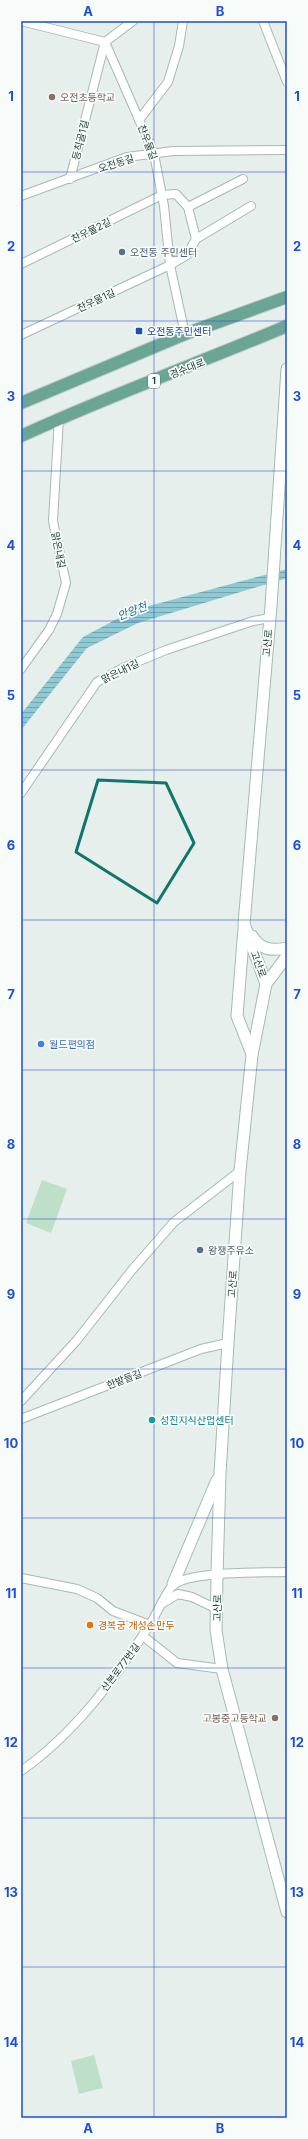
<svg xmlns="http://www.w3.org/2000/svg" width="308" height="2139" viewBox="0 0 308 2139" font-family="Inter,'Noto Sans KR',sans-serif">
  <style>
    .green { fill: #bfe0c8 }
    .water { fill: url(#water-rules) }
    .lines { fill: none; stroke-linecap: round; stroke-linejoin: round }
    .street-casing { stroke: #a8b8b2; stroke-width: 10 }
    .secondary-casing { stroke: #a4bbb3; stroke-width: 13 }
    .primary-casing { stroke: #c2cac8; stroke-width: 14 }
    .street { stroke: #fff; stroke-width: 8 }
    .secondary { stroke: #fff; stroke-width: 11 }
    .primary { stroke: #6aa596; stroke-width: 12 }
    .marked { fill: none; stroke: #0f766e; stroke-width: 3; stroke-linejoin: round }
    .grid { fill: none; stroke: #1d4ed8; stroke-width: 1; stroke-opacity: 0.55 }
    .education-dot { fill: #8d6e63; stroke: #f7fbf9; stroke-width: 1.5 }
    .service-dot { fill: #5c6f8a; stroke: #f7fbf9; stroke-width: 1.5 }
    .transit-dot { fill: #1a4fb4; stroke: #f7fbf9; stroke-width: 1.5 }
    .shop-dot { fill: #3f7fe0; stroke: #f7fbf9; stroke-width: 1.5 }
    .culture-dot { fill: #0f9aa8; stroke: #f7fbf9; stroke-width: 1.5 }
    .food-dot { fill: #e8710a; stroke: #f7fbf9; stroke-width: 1.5 }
    .labels { text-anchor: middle; stroke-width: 3.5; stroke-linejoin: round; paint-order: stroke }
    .shield { fill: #f7fbf9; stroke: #637a73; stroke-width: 1 }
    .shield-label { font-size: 9px; font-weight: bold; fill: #24423a }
    .education-label { font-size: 10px; fill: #785e54; stroke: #f7fbf9; text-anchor: start }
    .street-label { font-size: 10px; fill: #24423a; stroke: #f7fbf9 }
    .service-label { font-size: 10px; fill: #4e5e75; stroke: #f7fbf9; text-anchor: start }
    .transit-label { font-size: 10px; fill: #164399; stroke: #f7fbf9; text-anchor: start }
    .shop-label { font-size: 10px; fill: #366cbe; stroke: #f7fbf9; text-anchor: start }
    .culture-label { font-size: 10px; fill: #0d838f; stroke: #f7fbf9; text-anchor: start }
    .food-label { font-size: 10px; fill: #c56008; stroke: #f7fbf9; text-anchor: start }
    .water-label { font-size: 11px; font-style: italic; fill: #1c6f80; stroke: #f7fbf9 }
    .neatline { fill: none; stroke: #1d4ed8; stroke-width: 1.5 }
    .grid-label { font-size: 13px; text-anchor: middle; font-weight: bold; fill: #1d4ed8 }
  </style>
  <defs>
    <pattern id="water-rules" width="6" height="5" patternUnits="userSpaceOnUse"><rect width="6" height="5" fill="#8ec9d4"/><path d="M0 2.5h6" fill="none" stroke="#74a5ad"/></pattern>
  </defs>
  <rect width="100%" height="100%" fill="#e6efeb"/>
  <g class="green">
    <polygon points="42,1180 67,1189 51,1233 26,1223"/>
    <polygon points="94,2055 103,2088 79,2094 71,2061"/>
  </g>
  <polygon class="water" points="287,569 287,578 138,623 87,648 21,730 21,714 83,637 134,610"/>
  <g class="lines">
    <defs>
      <g id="street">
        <polyline points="21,21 105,42 154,154 164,206 170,265 185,334"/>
        <polyline points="263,21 287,82"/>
        <polyline points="139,120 168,82 179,46 183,21"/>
        <polyline points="70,179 105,42 133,21"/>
        <polyline points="21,196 127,157 173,151 287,150"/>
        <polyline points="188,207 243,179"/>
        <polyline points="196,239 251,206"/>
        <polyline points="21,264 162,195 176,194 188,207 196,239 187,255 170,265 21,335"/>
        <polyline points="21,669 49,630 57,614 66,583 53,521 59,418"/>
        <polyline points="21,793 97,682 125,667 166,650 253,621 270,618"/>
        <polyline points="21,1401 77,1340 132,1270 174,1222 240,1171"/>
        <polyline points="21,1419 201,1349 228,1343"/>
        <polyline points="21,1578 77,1589 97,1598 113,1611 150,1625"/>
        <polyline points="163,1603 178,1594 192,1597 217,1609"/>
        <polyline points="143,1636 177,1663 222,1669"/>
        <path d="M 21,1771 C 74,1734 114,1680 149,1626 C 155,1618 168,1586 176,1583 C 198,1571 260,1573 287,1572"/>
      </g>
      <g id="secondary">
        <polyline points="287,369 271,606 244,924 266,984 252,1055 240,1171 228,1343 220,1474 217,1575 216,1630 222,1669 287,1912"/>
        <polyline points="244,928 237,1016 252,1054"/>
        <path d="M 252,936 C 260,950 272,951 287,948"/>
        <polyline points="266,984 287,956"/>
        <polyline points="173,1584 217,1480"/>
      </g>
      <g id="primary">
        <polyline points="21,403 185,334 287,297"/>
        <path d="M 21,436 C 108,396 199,363 287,326"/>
      </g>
    </defs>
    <use href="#street" class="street-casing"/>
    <use href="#secondary" class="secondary-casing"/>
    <use href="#primary" class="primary-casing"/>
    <use href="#street" class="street"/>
    <use href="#secondary" class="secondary"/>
    <use href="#primary" class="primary"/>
  </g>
  <path class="marked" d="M 98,780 L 166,783 L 194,843 L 157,903 L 76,852 Z"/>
  <path class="grid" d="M 154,21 L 154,2118M 21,172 L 287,172M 21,321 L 287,321M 21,471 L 287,471M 21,621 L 287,621M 21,770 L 287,770M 21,920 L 287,920M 21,1070 L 287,1070M 21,1219 L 287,1219M 21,1369 L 287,1369M 21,1518 L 287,1518M 21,1668 L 287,1668M 21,1818 L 287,1818M 21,1967 L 287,1967"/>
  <g class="education-dot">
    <circle cx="52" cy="97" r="4"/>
    <circle cx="275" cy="1718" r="4"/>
  </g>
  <g class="service-dot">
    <circle cx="122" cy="252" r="4"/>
    <circle cx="200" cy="1250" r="4"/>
  </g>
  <rect class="transit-dot" x="135" y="327" width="8" height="8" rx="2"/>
  <circle class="shop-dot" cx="41" cy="1044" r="4"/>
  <circle class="culture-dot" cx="152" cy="1420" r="4"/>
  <circle class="food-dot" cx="90" cy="1625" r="4"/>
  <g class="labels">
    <rect class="shield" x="148" y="374" width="12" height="14" rx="3"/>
    <g class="shield-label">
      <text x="154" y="384">1</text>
    </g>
    <g class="education-label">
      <text x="60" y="101">오전초등학교</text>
      <text x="267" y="1722" text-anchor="end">고봉중고등학교</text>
    </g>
    <g class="street-label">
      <text transform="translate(80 140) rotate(-76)" y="4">등칙골1길</text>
      <text transform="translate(148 142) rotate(69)" y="4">찬우물길</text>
      <text transform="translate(116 163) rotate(-18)" y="4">오전동길</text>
      <text transform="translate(91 230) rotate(-26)" y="4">찬우물2길</text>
      <text transform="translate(96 300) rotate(-25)" y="4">찬우물1길</text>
      <text transform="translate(187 368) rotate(-22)" y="4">경수대로</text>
      <text transform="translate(59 550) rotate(79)" y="4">맑은내길</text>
      <text transform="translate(267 643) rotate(-85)" y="4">고산로</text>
      <text transform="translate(120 671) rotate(-26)" y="4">맑은내1길</text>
      <text transform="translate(259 964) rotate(70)" y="4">고산로</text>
      <text transform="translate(232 1284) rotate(-86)" y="4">고산로</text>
      <text transform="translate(124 1379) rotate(-21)" y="4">한밭들길</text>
      <text transform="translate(217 1608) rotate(-89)" y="4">고산로</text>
      <text transform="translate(120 1667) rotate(-53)" y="4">산본로77번길</text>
    </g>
    <g class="service-label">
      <text x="130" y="256">오전동 주민센터</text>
      <text x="208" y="1254">왕쟁주유소</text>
    </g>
    <g class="transit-label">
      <text x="147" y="335">오전동주민센터</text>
    </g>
    <g class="shop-label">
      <text x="49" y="1048">월드편의점</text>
    </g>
    <g class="culture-label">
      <text x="160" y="1424">성진지식산업센터</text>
    </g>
    <g class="food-label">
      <text x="98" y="1629">경복궁 개성손만두</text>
    </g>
    <g class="water-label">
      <text transform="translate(132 611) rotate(-21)" y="4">안양천</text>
    </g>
  </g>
  <rect width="308" height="2139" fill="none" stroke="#f7fbf9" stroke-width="44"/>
  <rect x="22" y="22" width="264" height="2095" class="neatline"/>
  <g class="grid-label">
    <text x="88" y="16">A</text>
    <text x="220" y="16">B</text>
    <text x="11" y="101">1</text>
    <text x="297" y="101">1</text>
    <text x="11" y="251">2</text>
    <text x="297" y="251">2</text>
    <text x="11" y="401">3</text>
    <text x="297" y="401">3</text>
    <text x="11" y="550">4</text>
    <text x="297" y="550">4</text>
    <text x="11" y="700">5</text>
    <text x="297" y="700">5</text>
    <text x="11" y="850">6</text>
    <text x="297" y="850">6</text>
    <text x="11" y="999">7</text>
    <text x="297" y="999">7</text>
    <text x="11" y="1149">8</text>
    <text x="297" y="1149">8</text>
    <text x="11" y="1299">9</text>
    <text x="297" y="1299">9</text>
    <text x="11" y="1448">10</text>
    <text x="297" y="1448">10</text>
    <text x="11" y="1598">11</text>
    <text x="297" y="1598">11</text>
    <text x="11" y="1747">12</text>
    <text x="297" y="1747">12</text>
    <text x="11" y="1897">13</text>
    <text x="297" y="1897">13</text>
    <text x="11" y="2047">14</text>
    <text x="297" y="2047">14</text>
    <text x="88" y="2133">A</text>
    <text x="220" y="2133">B</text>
  </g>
</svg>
